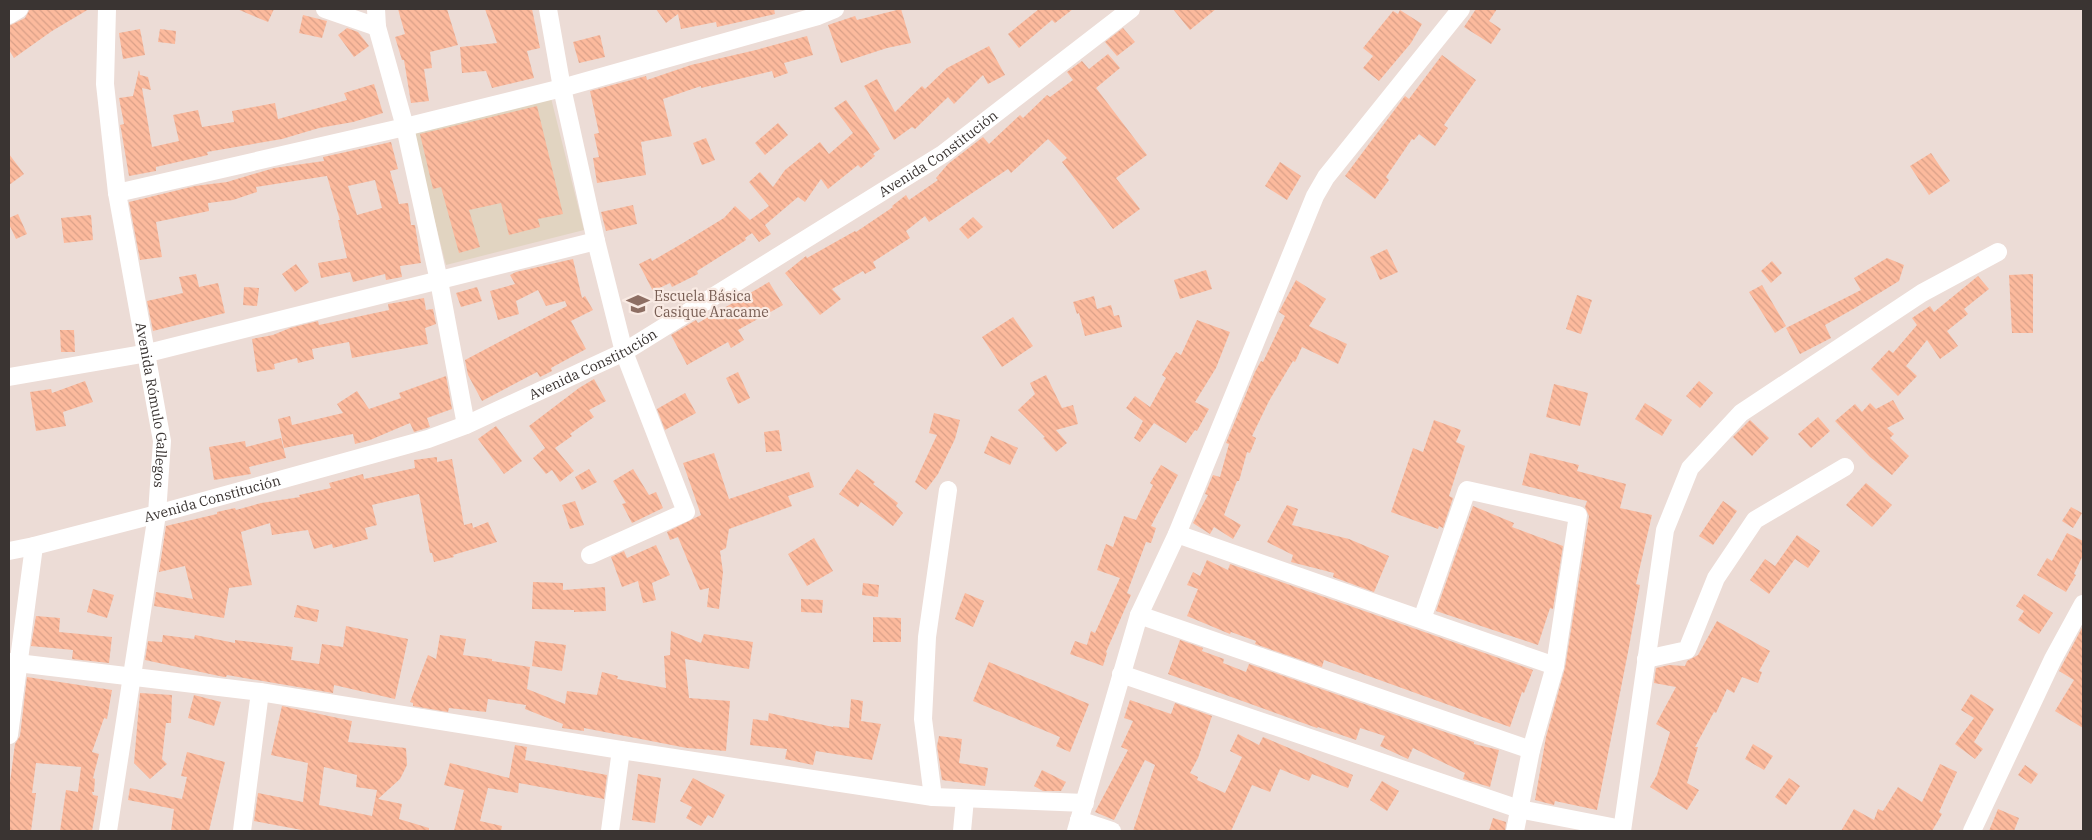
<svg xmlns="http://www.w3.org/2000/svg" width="2092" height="840" viewBox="0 0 2092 840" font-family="'IBM Plex Serif',serif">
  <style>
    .education { fill: #e1d4c1 }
    .building { fill: url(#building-back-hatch); fill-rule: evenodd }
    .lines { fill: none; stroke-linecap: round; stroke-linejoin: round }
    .minor { stroke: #fff; stroke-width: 18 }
    .labels { text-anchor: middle; stroke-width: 4.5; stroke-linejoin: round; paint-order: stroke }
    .street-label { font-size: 14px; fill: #3a3432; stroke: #f9eae3 }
    .education-label { font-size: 14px; fill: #785e54; stroke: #f9eae3; text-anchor: start }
  </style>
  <defs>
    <pattern id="building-back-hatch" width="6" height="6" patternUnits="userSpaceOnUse" patternTransform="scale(1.25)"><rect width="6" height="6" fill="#fcba9d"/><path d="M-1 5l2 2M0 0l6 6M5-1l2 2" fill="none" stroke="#d9a088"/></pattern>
  </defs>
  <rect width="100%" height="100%" fill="#ecdcd6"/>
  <polygon class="education" points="551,98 584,230 446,265 412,132"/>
  <g class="building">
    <polygon points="30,9 89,9 52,31 14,58 9,50 9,26 25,18"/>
    <polygon points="237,9 274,9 268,22"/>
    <polygon points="398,9 447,9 458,45 430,52 432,68 424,69 429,101 411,103 404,60 402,60 395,37 405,34"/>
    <polygon points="485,9 532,9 540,48 527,51 534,78 492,88 486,71 462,73 460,47 497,43"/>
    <polygon points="656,9 774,9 775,14 717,27 716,22 681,29 678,14 666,23"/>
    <polygon points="901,9 911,43 887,48 841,63 828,25 855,16 857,20"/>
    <polygon points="1039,9 1073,9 1055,23 1052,20 1019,48 1008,34"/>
    <polygon points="1173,9 1216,9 1190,30"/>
    <polygon points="1476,9 1497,9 1489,21 1501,29 1491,44 1464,27"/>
    <polygon points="1400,10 1422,24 1411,43 1379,81 1363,68 1373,56 1363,48 1393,11 1398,14"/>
    <polygon points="303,15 327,21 322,38 299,33"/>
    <polygon points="347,28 358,32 369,46 354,57 338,35"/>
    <polygon points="1123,28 1135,42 1117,56 1105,42"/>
    <polygon points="140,29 145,55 123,59 119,33"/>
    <polygon points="160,29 176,31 175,44 158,42"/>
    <polygon points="600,35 605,57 579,63 573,42"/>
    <polygon points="807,36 813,55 784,63 788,73 774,78 772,71 701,88 701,86 663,99 672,136 641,142 646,175 597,183 593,158 599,157 594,134 599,133 590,91 646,76 647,80 691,65 756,50"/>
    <polygon points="989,46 1005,75 988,84 983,75 954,104 948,97 915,129 912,127 894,140 864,86 877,79 895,112 922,86 925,89 947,68"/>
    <polygon points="1108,54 1120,68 1096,88 1147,155 1116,178 1140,209 1113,229 1062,162 1067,158 1048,139 1011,173 1008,169 929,222 925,216 906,231 910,238 873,262 876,268 865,274 863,271 832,289 841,299 820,315 785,273 806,256 807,258 855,231 856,232 893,207 892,206 906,195 909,200 938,180 936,178 948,164 983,137 989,144 1020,115 1023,118 1047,95 1050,97 1073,80 1067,72 1082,61 1089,69"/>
    <polygon points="1442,55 1476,80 1444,125 1448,128 1435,146 1419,134 1414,140 1412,139 1386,177 1389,180 1375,199 1345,176 1405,96 1409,99"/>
    <polygon points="139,70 140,75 148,77 151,90 142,88 152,147 179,141 173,115 198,110 202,127 234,122 232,111 275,103 278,119 347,100 344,93 374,84 383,113 353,122 319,128 282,139 207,152 208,155 156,167 156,171 129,176 121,129 120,125 124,124 119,98 133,96"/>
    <polygon points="846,100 880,149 873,154 875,156 861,168 858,165 828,189 821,179 805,202 798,197 765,225 771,234 759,242 752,233 745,238 746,240 697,271 698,274 672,287 670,283 653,291 639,264 651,258 652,261 683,243 724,218 735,206 750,220 769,206 749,182 760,172 773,187 785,170 820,142 829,154 853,133 834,108"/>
    <polygon points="537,106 563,214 538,219 540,227 509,235 501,203 469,210 480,247 459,253 441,187 433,189 420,134"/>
    <polygon points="778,123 788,135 765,155 755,143"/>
    <polygon points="706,138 715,160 702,165 693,143"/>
    <path d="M 391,142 L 398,169 L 390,171 L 399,204 L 408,203 L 411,225 L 415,225 L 421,263 L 400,266 L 402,277 L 386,280 L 385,274 L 353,282 L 350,272 L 321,278 L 318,263 L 347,258 L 338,220 L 340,220 L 327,176 L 256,187 L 257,192 L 233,200 L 208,203 L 209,211 L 156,222 L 162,257 L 140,260 L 129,202 L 195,186 L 227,182 L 274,168 L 324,161 L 323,157 ZM 375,180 L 382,208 L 357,215 L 348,186 Z"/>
    <polygon points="1931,153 1950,181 1929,195 1910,166"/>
    <polygon points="9,154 24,174 9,185"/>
    <polygon points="1280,162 1301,176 1287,200 1265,186"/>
    <polygon points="633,205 637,224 606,231 601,212"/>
    <polygon points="18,214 27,234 16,239 9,224 9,218"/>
    <polygon points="91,215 93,240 64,243 61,218"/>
    <polygon points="973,217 983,227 968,239 959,229"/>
    <polygon points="1387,249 1398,272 1380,280 1370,257"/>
    <polygon points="1887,258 1904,265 1899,281 1855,308 1825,325 1831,338 1800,354 1786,328 1861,290 1854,278"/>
    <polygon points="573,259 582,298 585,296 593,310 571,321 586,349 551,368 552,371 540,377 537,372 482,401 468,375 465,360 567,306 565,301 546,306 538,290 516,301 519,314 498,320 490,291 515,284 510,275 516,272"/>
    <polygon points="1772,261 1782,273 1771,283 1761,271"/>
    <polygon points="296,264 309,282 295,292 282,274"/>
    <polygon points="1206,270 1212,289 1180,299 1174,280"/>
    <polygon points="196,274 199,287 218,283 225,313 153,331 147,301 183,293 179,277"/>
    <polygon points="2033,274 2033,333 2012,333 2009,275"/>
    <polygon points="1978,276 1989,289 1964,309 1968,314 1947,331 1958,346 1940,359 1927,340 1906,366 1917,376 1898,396 1871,369 1889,350 1893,353 1917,325 1912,318 1930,306 1934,312"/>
    <polygon points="1296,280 1326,299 1309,326 1347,344 1338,364 1302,347 1295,362 1293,361 1269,401 1252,436 1256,438 1250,453 1247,452 1239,481 1237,481 1224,515 1241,525 1233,539 1214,527 1210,534 1193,523 1208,495 1205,494 1213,475 1220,477 1229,444 1226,443 1255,372 1261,361 1263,362 1285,316 1279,312"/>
    <polygon points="769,282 783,305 738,330 744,340 731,348 728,342 687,365 671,335 696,320 698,323"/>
    <polygon points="1762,285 1786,326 1775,333 1749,292"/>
    <polygon points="244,287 259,288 257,306 243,305"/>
    <polygon points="477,287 482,301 461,307 456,293"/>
    <polygon points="1577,295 1592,300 1581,334 1566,329"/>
    <polygon points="1094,296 1097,309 1111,305 1114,316 1119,315 1122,327 1085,336 1079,313 1077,314 1073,302"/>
    <polygon points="424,298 426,310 433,309 436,324 425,328 428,344 352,358 349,342 312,349 314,359 298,363 297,358 274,364 275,369 257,372 252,339 273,335 290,328 318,321 319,325 389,310 388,304"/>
    <polygon points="1013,317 1033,346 1002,367 982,337"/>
    <polygon points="1197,320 1230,332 1216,368 1195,402 1209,409 1197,431 1195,430 1186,443 1154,423 1140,442 1134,438 1143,421 1126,408 1135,396 1150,407 1166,378 1162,375 1176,352 1181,355"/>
    <polygon points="60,330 74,330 75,352 61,352"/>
    <polygon points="738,372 750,398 738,404 726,378"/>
    <polygon points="1046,375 1062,408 1073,405 1078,424 1056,430 1067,443 1056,452 1043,438 1045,437 1018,410 1035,394 1030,383"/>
    <polygon points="446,376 452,409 427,418 430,427 414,432 410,423 370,440 355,444 353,434 284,448 278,419 290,416 292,425 343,413 337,404 357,391 369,409 401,398 399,393"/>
    <polygon points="594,379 606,401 589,410 594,417 570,434 572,436 555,448 574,471 560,482 552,470 546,474 533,458 545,448 529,426 579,388"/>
    <polygon points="85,381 93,402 63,412 66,426 36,431 30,392 51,389 52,393"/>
    <polygon points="1699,381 1713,393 1700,408 1686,396"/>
    <polygon points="1554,384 1588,393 1580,426 1546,417"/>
    <polygon points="685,393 696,413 665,430 657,409"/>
    <polygon points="1893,400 1904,419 1887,428 1894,434 1890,438 1909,456 1892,475 1870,457 1835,421 1855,404 1862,412 1870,403 1876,409"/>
    <polygon points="1645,403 1672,420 1662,436 1635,419"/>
    <polygon points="934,413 960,420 955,439 938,474 926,490 915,482 937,435 929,433"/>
    <polygon points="1818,417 1830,431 1811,448 1798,434"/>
    <polygon points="1434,420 1461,430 1456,442 1465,446 1449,496 1453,498 1443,528 1439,526 1438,529 1391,512 1413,448 1423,452"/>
    <polygon points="1750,420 1769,438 1752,456 1733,437"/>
    <polygon points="496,426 522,461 504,474 478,439"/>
    <polygon points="779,430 782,451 766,452 764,432"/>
    <polygon points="991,436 1018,448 1010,465 984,453"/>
    <polygon points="281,438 286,458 249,467 251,474 214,480 209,447 245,441 246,447"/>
    <polygon points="714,453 729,499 809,472 814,487 788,496 792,506 729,529 726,548 720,551 723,572 719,609 707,607 709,588 700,590 678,537 670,540 667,532 701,515 683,463"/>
    <polygon points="1530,453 1579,465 1577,471 1626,484 1620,508 1652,515 1636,584 1640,585 1629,647 1597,810 1555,801 1554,805 1535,800 1546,737 1565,668 1589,516 1585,507 1587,501 1522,485"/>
    <polygon points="437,457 437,462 452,459 464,525 472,523 473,528 488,522 497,542 453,555 454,557 434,562 432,553 430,553 419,494 372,505 377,525 365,528 368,539 333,548 332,544 314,549 308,530 272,535 270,523 241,532 252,585 229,588 224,618 154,606 156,592 193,599 185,566 159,572 166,526 217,514 217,512 235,508 236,510 261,503 300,497 299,495 331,488 329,483 363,474 364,479 415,468 414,460"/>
    <polygon points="1161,465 1178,475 1151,526 1156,528 1151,543 1146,542 1127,593 1131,595 1106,652 1107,653 1103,666 1070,654 1075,641 1087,645 1091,631 1095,633 1120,578 1097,570 1106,544 1113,547 1124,516 1136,520 1153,485 1150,483"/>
    <polygon points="589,469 597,482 582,490 575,477"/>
    <polygon points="633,469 649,495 656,492 663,508 632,523 622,504 626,503 613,481"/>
    <polygon points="857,469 875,482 873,484 898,503 896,506 903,513 893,526 861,502 858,507 839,494"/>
    <polygon points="1866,483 1892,505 1872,527 1846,505"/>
    <polygon points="575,501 584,525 570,529 562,505"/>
    <polygon points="1723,501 1737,511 1713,545 1699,536"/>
    <polygon points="1287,505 1298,509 1292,525 1349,539 1389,556 1374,592 1333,577 1334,573 1291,562 1293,555 1267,542"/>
    <polygon points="1473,506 1514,523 1512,527 1563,546 1553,609 1550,608 1538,645 1436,611"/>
    <polygon points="2071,507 2082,513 2073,528 2062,521"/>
    <polygon points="2067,533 2083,541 2083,555 2074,574 2076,575 2066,592 2037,575 2047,558 2052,561"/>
    <polygon points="1797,535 1820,551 1808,568 1795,559 1769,594 1750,580 1765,559 1775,566"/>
    <polygon points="814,538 833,571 807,586 788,554"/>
    <polygon points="656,545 670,575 652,583 656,600 643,603 638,581 622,587 611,557 624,551 627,558"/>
    <polygon points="1207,560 1228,570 1230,564 1533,670 1524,693 1522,692 1510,727 1324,660 1322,667 1255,644 1256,641 1231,632 1230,634 1187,616 1198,589 1187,585 1193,572 1200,576"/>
    <polygon points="533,582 563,583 563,590 605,587 606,611 574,612 574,610 532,609"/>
    <polygon points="863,583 879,585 878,597 862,595"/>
    <polygon points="93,589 114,595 107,618 87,612"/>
    <polygon points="965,593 984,601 973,627 955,619"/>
    <polygon points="2024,594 2053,613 2039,634 2018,620 2024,611 2016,606"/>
    <polygon points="801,599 823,600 822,613 801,612"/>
    <polygon points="297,605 319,610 317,622 294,617"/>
    <polygon points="36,616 60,618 59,632 112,637 109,663 72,659 73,650 31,646"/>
    <polygon points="873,617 901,618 901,642 873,642"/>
    <polygon points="1717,621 1770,651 1759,671 1762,672 1758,683 1742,677 1734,693 1727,689 1716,713 1714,712 1695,747 1698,747 1687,783 1699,790 1687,810 1650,787 1657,775 1670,732 1656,724 1676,687 1654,683 1656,668 1669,665 1685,666 1687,661 1698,655"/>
    <polygon points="346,626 408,639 395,699 334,685 333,693 227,675 226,677 224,677 145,660 148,641 162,642 163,635 194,639 195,635 235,643 235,640 293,647 291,660 319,664 322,644 343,647"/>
    <polygon points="2083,626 2083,728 2055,711 2074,680 2059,671"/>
    <polygon points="671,631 701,643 704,634 753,642 749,669 685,659 689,698 730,701 726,751 687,748 584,728 584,731 562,728 563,724 525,709 526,705 488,699 486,712 449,708 448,712 413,706 413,703 410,702 428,655 436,659 440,635 466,639 463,655 492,659 492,661 530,667 527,689 565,704 567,691 597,695 602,672 618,676 617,679 666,688 664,656 670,655"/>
    <polygon points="1180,640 1203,648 1202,651 1224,659 1223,663 1246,672 1249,664 1474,742 1474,744 1499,750 1490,787 1463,779 1465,773 1413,748 1408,759 1380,746 1385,736 1360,728 1356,740 1318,727 1317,728 1168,674"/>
    <polygon points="535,641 566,645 562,671 532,666"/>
    <polygon points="989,662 1089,704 1070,752 1056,746 1060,737 973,701"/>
    <polygon points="27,677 112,690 107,719 104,718 92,752 99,754 93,778 95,779 94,792 92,792 93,795 98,796 92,831 60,831 66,790 78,792 81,767 36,763 32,793 36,793 31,831 9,831 9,790 15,744 20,736"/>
    <polygon points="140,693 172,695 171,723 166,723 162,759 167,764 150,779 134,763"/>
    <polygon points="1971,694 1994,709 1974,742 1983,749 1975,759 1955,744 1974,718 1961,710"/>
    <polygon points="194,695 221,702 214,726 188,718"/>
    <polygon points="851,699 863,701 861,721 881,724 872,760 816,751 813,765 785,759 787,749 750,745 753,719 768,721 769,713 833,727 833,726 849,728"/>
    <polygon points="1130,700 1171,714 1175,703 1212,716 1198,758 1190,773 1198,777 1197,780 1225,793 1242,757 1230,751 1238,734 1259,745 1263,737 1353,775 1348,788 1312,774 1309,781 1280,769 1270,792 1252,785 1231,831 1133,831 1155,765 1145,760 1114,820 1095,812 1128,750 1121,747 1133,721 1124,718"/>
    <path d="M 282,706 L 352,721 L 348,742 L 406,748 L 407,765 L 400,779 L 378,799 L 402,804 L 399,819 L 429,828 L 429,831 L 307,831 L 254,821 L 258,793 L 303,802 L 308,763 L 271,755 ZM 324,767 L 357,775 L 356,787 L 377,790 L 372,816 L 319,805 Z"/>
    <polygon points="939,736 962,739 959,763 988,768 985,786 942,780 937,746"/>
    <polygon points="1753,744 1773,756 1764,770 1745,759"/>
    <polygon points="515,745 527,747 525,760 607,775 604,799 519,783 518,793 488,788 480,821 502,826 501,831 454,831 464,790 444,785 450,763 509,778"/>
    <polygon points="187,752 225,762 209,831 171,831 174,809 128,800 130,788 182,799 187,777 181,776"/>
    <polygon points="1940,764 1957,772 1939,812 1942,814 1932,831 1841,831 1854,809 1874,820 1878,809 1883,811 1898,787 1922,802"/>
    <polygon points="2025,765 2038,774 2031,784 2018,775"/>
    <polygon points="1042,770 1066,782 1061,791 1043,791 1034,786"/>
    <polygon points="638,774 661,778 655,823 632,820"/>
    <polygon points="693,778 725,795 713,818 708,815 701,826 686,818 692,807 680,801"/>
    <polygon points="1789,778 1800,786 1786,805 1775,797"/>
    <polygon points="1382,781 1399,791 1387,811 1370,800"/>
    <polygon points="1998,809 2019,818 2014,831 1989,831"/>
    <polygon points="1493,818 1506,822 1505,831 1489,831"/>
  </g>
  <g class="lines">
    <g class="minor">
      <path id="s1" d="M 107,9 L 105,84 L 117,193 L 162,441 L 157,514 L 108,831"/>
      <polyline points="325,9 377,27"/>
      <polyline points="376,9 377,27 405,127 439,281 466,425"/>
      <polyline points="548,9 562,88 596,241 624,352 686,512 590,555"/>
      <polyline points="9,15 19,9"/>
      <polyline points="117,193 405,127 562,88 818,16 835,9"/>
      <polyline points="9,377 148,353 596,241"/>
      <polyline points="1177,534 1555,666"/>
      <path id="s2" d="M 9,551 L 34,546 L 157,514 L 428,439 L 466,425 L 624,352 L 943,154 L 1131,9"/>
      <polyline points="1139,615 1531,750"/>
      <polyline points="1422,619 1467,490 1578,515 1555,666 1531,750 1515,831"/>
      <polyline points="1646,659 1687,650 1716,578 1755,520 1845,467"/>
      <polyline points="9,662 260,692 621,750 933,797 1085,803"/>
      <polyline points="1121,674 1519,809 1622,829"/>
      <polyline points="9,735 34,546"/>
      <polyline points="933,797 923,719 927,637 948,490"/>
      <polyline points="1079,820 1112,831"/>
      <polyline points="242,831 260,692"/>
      <polyline points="610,831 621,750"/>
      <polyline points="962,831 965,799"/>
      <polyline points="1076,831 1139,615 1177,534 1315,196 1326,177 1461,9"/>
      <polyline points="1622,831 1665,530 1690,468 1741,413 1922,293 1998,252"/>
      <polyline points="1972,831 2053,659 2083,604"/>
    </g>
  </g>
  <defs>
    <symbol id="school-bare" viewBox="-9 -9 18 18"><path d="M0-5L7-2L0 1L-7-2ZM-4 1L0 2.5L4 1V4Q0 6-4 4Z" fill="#8d6e63" stroke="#f9eae3" stroke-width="2.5" paint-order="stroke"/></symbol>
  </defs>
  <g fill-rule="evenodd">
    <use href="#school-bare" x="622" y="288" width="32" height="32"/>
  </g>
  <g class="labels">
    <g class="street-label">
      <text dy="5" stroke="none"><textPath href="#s2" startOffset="1020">Avenida Constitución</textPath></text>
      <text dy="5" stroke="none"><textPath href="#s2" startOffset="615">Avenida Constitución</textPath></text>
      <text dy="5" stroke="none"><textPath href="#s1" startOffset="400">Avenida Rómulo Gallegos</textPath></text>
      <text dy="5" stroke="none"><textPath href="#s2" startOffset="210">Avenida Constitución</textPath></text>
    </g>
    <g class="education-label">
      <text x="654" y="301">Escuela Básica<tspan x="654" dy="16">Casique Aracame</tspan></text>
    </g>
  </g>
  <rect width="2092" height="840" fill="none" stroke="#3a3432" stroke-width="20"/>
</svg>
